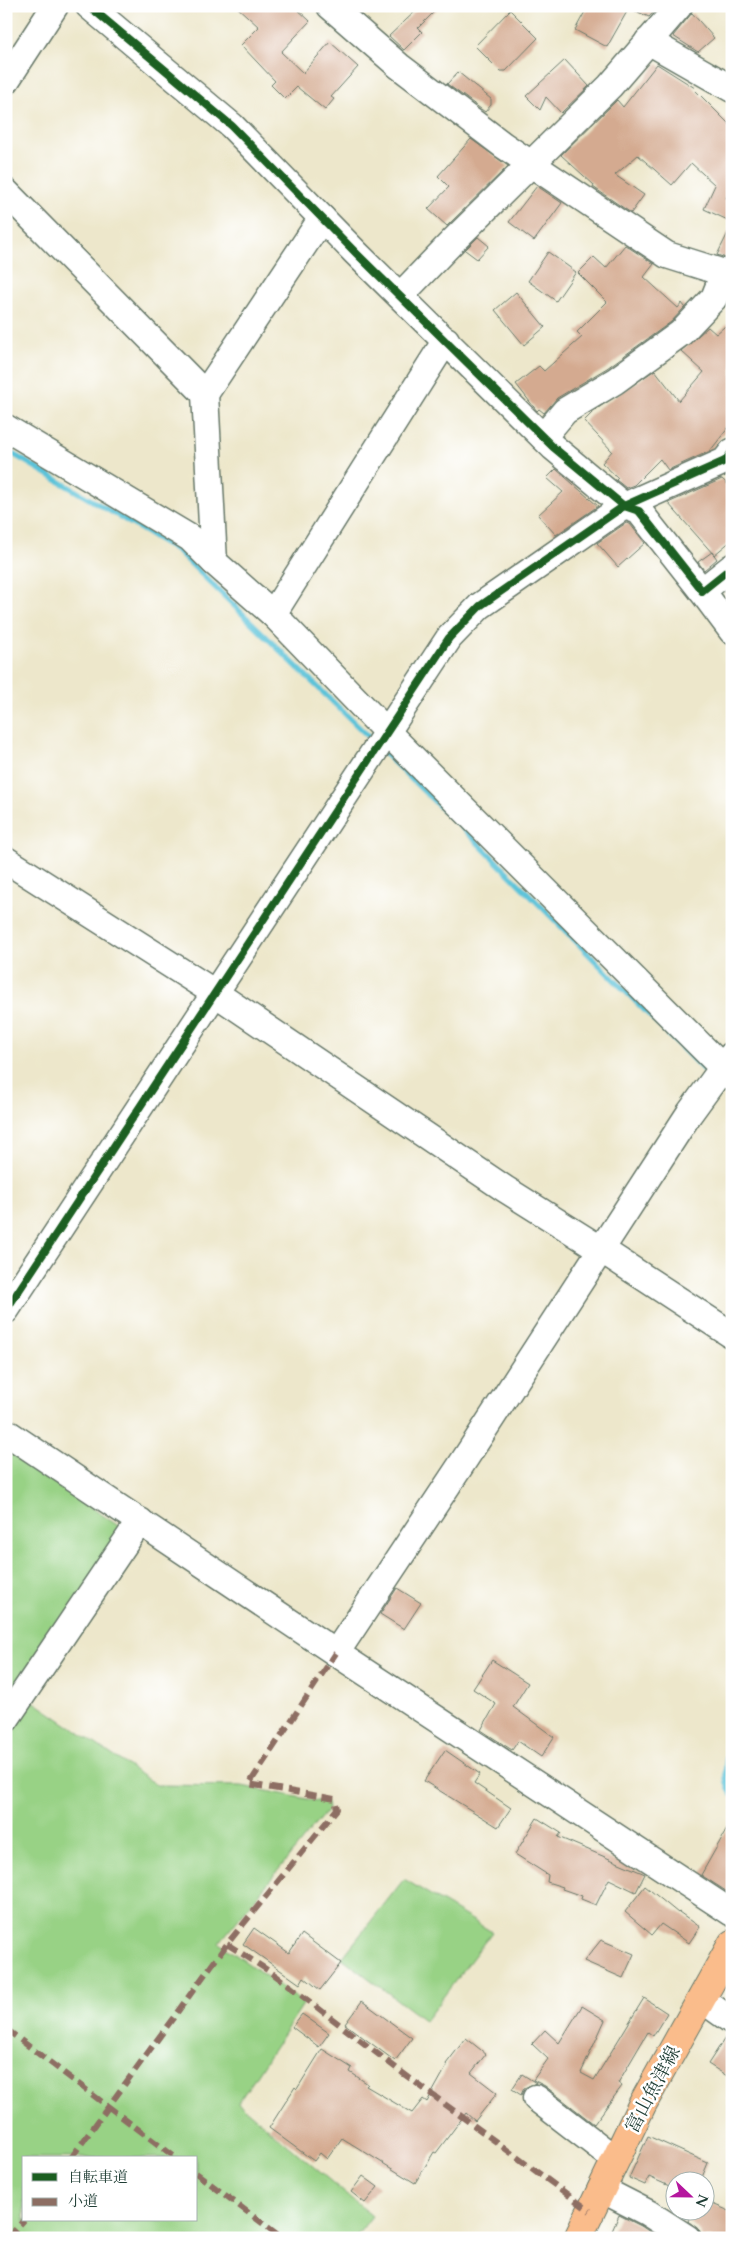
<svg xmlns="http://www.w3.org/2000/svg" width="738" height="2244" viewBox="0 0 738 2244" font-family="Cardo,'Noto Serif JP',serif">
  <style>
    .green { fill: #98d285; stroke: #5c885c; fill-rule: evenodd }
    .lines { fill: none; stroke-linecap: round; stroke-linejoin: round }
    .stream { stroke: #5cc3d9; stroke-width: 5.5 }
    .building { fill: #d4aa90 }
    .minor-casing { stroke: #677869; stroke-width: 29 }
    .major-casing { stroke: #677869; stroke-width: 30 }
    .minor { stroke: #fff; stroke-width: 26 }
    .major { stroke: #fabc8b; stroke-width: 28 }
    .quiet { stroke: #8d6e63; stroke-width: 6; stroke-dasharray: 12 6; stroke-linecap: butt }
    .cycleway-casing { stroke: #fff; stroke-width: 11 }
    .cycleway { stroke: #1b5e20; stroke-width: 8 }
    .labels { text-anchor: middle; stroke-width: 5; stroke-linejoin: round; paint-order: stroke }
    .street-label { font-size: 19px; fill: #1f3d34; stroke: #fff }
  </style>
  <rect width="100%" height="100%" fill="#fff"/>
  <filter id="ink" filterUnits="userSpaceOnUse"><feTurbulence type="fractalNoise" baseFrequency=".02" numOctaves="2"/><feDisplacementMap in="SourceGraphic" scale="10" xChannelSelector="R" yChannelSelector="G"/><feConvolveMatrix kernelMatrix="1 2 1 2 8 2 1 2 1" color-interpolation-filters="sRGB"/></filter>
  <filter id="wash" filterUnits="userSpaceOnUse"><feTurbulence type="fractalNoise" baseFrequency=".0096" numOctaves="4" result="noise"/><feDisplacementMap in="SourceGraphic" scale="20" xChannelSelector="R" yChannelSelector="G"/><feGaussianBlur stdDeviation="1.12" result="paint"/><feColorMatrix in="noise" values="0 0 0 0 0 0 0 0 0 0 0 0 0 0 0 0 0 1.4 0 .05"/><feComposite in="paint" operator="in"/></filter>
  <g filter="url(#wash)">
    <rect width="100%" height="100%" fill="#ede7cb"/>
    <g class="green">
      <polygon points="6,1450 126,1531 6,1707"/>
      <path d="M 30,1699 L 156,1785 L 242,1786 L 327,1803 L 328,1809 L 219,1943 L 304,2003 L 238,2103 L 372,2216 L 355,2238 L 6,2238 L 6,1730 ZM 24,2158 L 196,2158 L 196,2220 L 24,2220 Z"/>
      <polygon points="404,1879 492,1932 425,2021 342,1958"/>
    </g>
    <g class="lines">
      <g class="stream">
        <polyline points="6,450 178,551 372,740"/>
        <polyline points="382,751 474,839 709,1075"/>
        <polyline points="719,1085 732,1097"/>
        <path d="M 732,1737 C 727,1755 721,1778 732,1794"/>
      </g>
    </g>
    <g id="blocks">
      <g class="building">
        <polygon points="236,6 294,6 310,21 281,52 303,73 330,42 358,67 331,97 334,99 325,110 297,87 285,99 271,85 275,81 241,45 259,27"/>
        <polygon points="421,6 440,6 418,28 422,32 404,50 389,36"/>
        <polygon points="588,6 659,6 649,17 629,8 607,47 575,30"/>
        <polygon points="510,10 538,38 506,71 500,71 475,46"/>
        <polygon points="692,13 714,38 698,52 673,36"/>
        <polygon points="565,60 589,86 561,113 546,97 540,110 526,96"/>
        <polygon points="657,64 695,88 694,89 732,127 732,187 726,198 732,201 732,222 704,209 715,185 691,163 672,185 638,155 615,175 644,195 631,213 593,187 594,185 561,155 617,100 623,107"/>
        <polygon points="458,72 491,99 491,105 485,112 447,84"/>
        <polygon points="471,139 508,166 447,226 428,209 449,187 438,176"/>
        <polygon points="537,186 562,203 534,241 509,222"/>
        <polygon points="732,225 732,258 726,258 717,255"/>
        <polygon points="478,237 489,246 477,259 465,250"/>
        <polygon points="625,245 654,264 644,277 678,308 682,303 685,307 671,322 607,368 557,398 544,413 539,409 537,411 516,384 539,366 544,371 582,337 577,332 607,302 578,273 594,257 606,268"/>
        <polygon points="548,252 576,272 556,301 528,281"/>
        <polygon points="516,292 545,327 524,345 495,310"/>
        <polygon points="732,320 732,423 710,451 668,470 660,459 634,485 626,488 616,480 618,478 602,463 612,451 584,421 595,410 655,370 679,401 704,372 681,351 708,327 716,334"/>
        <polygon points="556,469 598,506 556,535 538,515 563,492 547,478"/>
        <polygon points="722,479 732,488 732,540 714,555 668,503"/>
        <polygon points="626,523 630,524 645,543 618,567 597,543"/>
        <polygon points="712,552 717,559 704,570 698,562"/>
        <polygon points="732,586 732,600 725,592"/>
        <polygon points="397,1588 421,1603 404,1629 380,1614"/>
        <polygon points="492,1660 528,1683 513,1707 554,1737 541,1757 518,1741 512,1750 481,1730 496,1704 473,1689"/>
        <polygon points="445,1750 480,1774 474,1783 511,1808 498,1827 424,1781"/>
        <polygon points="537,1818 561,1833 558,1837 645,1874 636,1892 609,1879 596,1905 581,1899 582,1896 562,1889 563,1887 547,1882 548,1875 515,1854"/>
        <polygon points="732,1820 732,1895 701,1875"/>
        <polygon points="645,1886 678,1913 679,1912 700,1927 689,1943 661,1924 652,1935 625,1912"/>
        <polygon points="254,1928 289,1953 302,1934 341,1963 320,1990 304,1977 300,1984 243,1944"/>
        <polygon points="601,1940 634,1954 623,1978 584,1961"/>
        <polygon points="644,1998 667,2013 653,2036 648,2032 618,2083 622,2086 594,2124 545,2086 533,2080 548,2059 532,2044 545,2030 559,2043 582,2006 605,2020 581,2073 594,2080"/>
        <polygon points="362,2001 412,2038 395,2061 345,2024"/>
        <polygon points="302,2014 329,2033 319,2047 292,2027"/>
        <polygon points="727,2035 732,2036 732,2079 708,2064"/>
        <polygon points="466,2038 486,2054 471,2073 497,2093 475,2121 466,2113 436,2153 434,2152 415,2183 342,2138 327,2159 320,2153 314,2161 269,2128 295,2087 297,2089 322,2049 352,2068 350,2072 368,2084 366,2086 412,2113 423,2099 427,2102 447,2066 446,2064"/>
        <polygon points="522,2074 536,2083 524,2088 521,2095 512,2089"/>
        <polygon points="648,2136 708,2163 700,2182 676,2182 676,2189 649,2177 645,2185 629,2178"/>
        <polygon points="363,2176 378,2187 365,2203 351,2192"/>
        <polygon points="710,2203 732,2212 732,2238 702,2238 700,2231 688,2221 692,2212 707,2212"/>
        <polygon points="619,2215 641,2226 659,2238 609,2238"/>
      </g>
    </g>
  </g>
  <g filter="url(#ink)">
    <use href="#blocks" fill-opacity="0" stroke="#677869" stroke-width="1"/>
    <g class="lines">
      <defs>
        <g id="minor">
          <polyline points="89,6 232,126 356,253 553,447 624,506 639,511 702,591 732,567"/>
          <polyline points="330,6 399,66 503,145 667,255 724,273 732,273"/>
          <polyline points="648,41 732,89"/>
          <polyline points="6,81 55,6"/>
          <polyline points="6,192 205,394 322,218"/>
          <polyline points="400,296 453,241 610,86 679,6"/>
          <polyline points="6,428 190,538 214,562 205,394"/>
          <polyline points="543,437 565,411 615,381 681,333 714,298 724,273"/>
          <polyline points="214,562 273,614 446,340"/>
          <polyline points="702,591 732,631"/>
          <polyline points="273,614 388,733 732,1077"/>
          <polyline points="6,860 215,993 505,1189 602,1250 732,1335"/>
          <polyline points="6,1310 449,638 480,606 624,506 725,461 732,452"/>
          <polyline points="6,1432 336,1653 732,1913"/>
          <polyline points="336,1653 459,1468 689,1114 732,1055"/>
          <polyline points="6,1719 140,1521"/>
          <polyline points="701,1999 732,2021"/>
          <polyline points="536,2098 615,2159"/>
          <polyline points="601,2189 648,2213 687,2238"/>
        </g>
        <polyline id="major" points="578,2238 642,2105 732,1944"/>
      </defs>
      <use href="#minor" class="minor-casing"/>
      <use href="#major" class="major-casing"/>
      <use href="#minor" class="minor"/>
      <use href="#major" class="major"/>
      <g class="quiet">
        <polyline points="227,1944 275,1975 404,2074 590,2211"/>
        <polyline points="6,2029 176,2158"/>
        <polyline points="71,2158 227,1944 337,1809 335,1799 249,1784 336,1653"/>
        <polyline points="196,2173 282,2238"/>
        <polyline points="8,2238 24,2220"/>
      </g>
      <defs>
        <g id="cycleway">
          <polyline points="89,6 232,126 356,253 553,447 624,506 639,511 702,591 732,567"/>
          <polyline points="6,1310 449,638 480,606 624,506 725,461 732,452"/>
        </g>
      </defs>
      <use href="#cycleway" class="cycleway-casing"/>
      <use href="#cycleway" class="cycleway"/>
    </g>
  </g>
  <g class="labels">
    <g class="street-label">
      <text transform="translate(652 2089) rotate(-62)" y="7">富山魚津線</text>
    </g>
  </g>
  <rect width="738" height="2244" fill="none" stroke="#fff" stroke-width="25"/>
  <rect x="22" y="2156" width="175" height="65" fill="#ffffff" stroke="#a5b1ae"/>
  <rect x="32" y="2173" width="25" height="8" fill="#1b5e20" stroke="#a5b1ae"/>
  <text x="68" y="2182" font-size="15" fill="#1f3d34">自転車道</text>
  <rect x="32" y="2198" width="25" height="8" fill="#8d6e63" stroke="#a5b1ae"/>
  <text x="68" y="2206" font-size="15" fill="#1f3d34">小道</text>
  <g transform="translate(690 2196) rotate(112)"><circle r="24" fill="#ffffff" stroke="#a5b1ae"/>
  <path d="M0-4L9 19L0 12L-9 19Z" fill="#b5179e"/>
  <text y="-8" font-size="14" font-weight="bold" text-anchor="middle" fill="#1f3d34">N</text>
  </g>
</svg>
